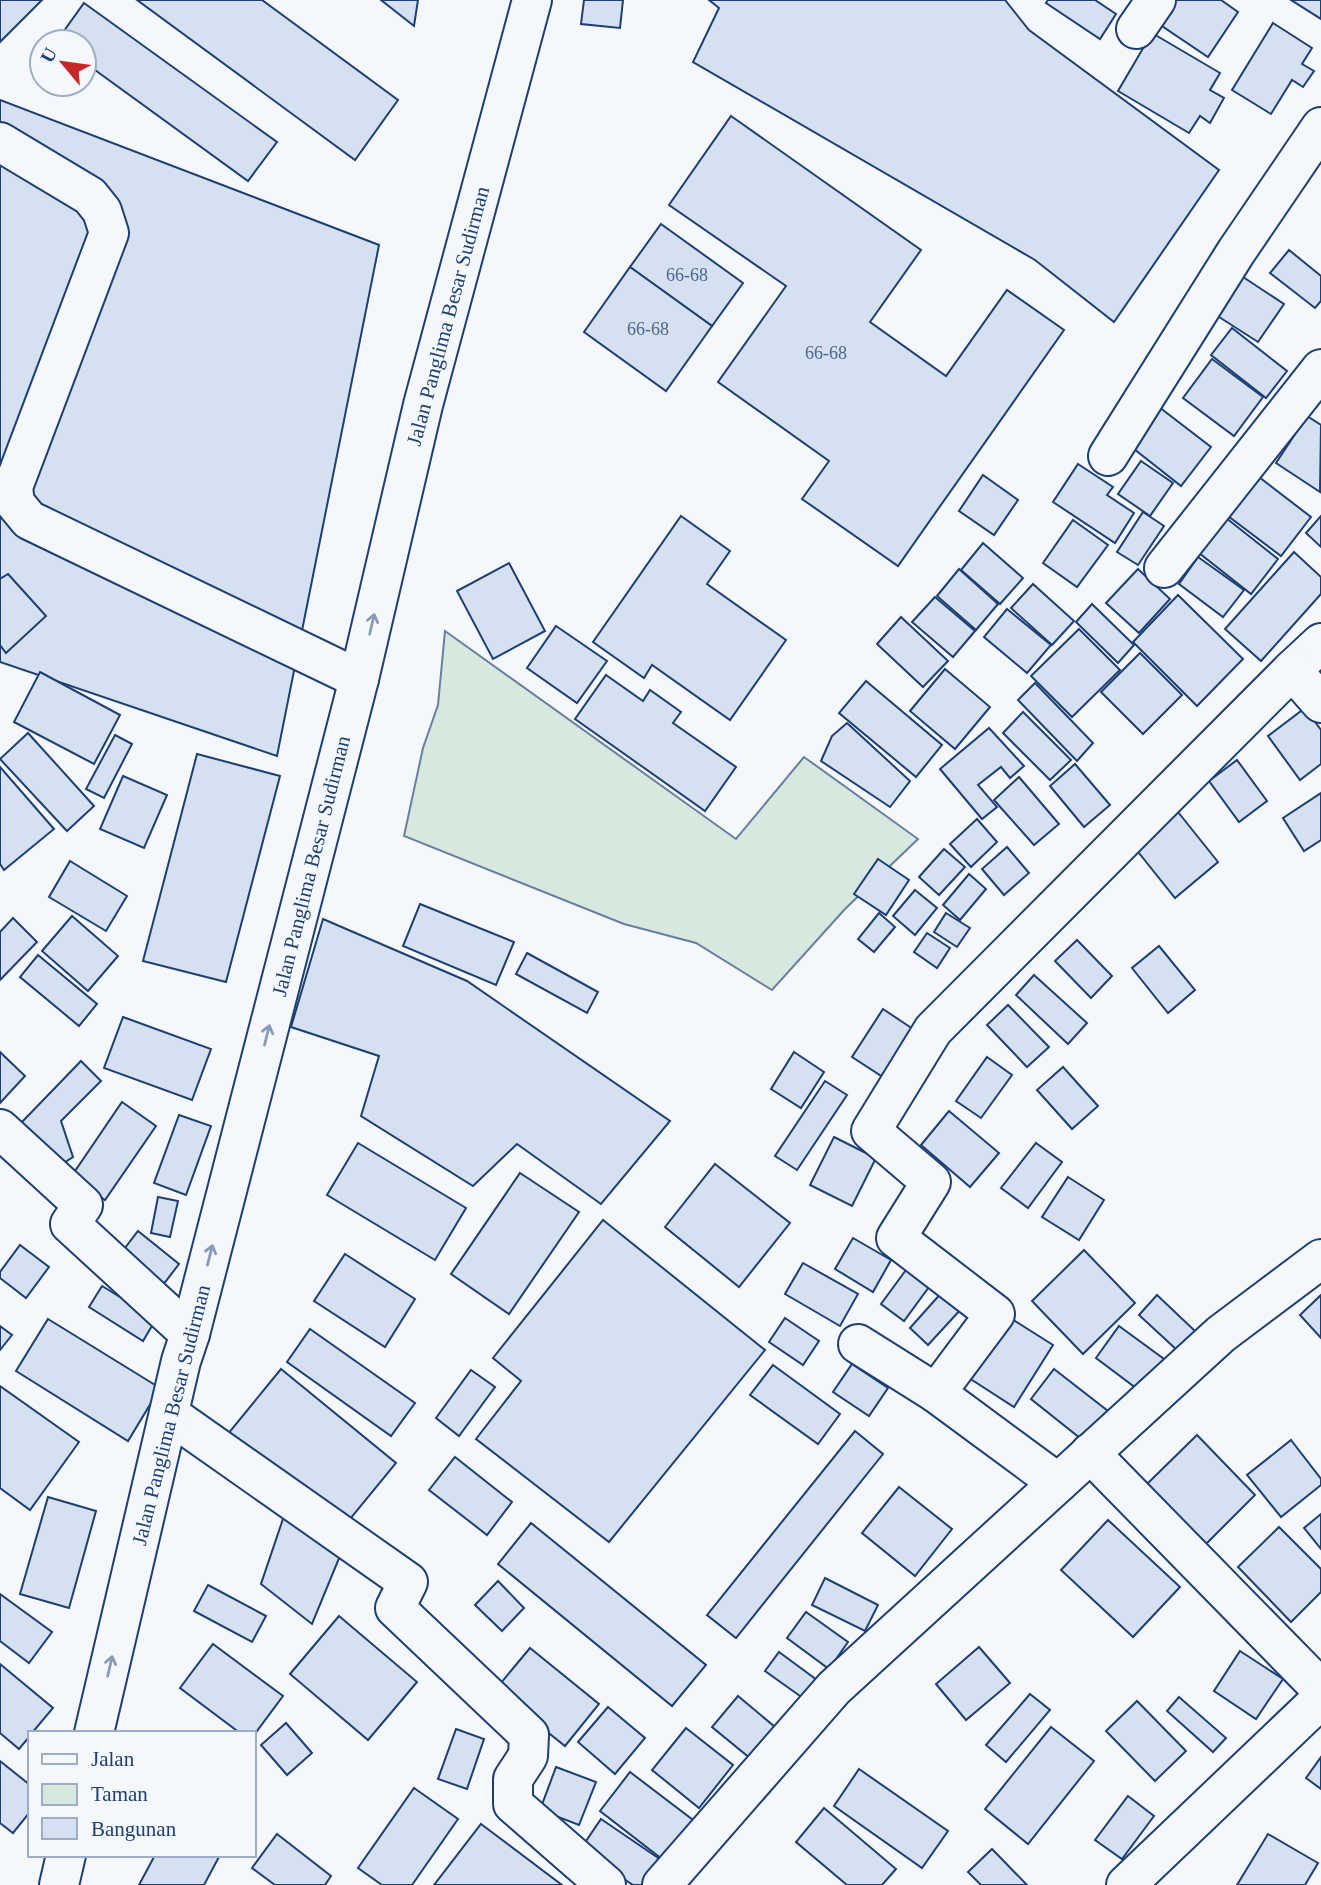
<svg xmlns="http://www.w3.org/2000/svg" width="1321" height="1885" viewBox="0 0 1321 1885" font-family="'Times New Roman',serif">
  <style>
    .green { fill: #d7e8df; stroke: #687fa3; stroke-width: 2 }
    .building { fill: #d5e0f0; stroke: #1d3f73; stroke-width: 2 }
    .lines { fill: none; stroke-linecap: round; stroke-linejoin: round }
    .minor-casing { stroke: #1d3f73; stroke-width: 42 }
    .major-casing { stroke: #1d3f73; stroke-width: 42 }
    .minor { stroke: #f4f7fb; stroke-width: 38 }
    .major { stroke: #f4f7fb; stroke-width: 38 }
    .oneway { stroke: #889bb7 }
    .labels { text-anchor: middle; stroke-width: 5; stroke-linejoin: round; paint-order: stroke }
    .number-label { font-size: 18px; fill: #4b6792 }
    .street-label { font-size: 21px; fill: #1d3f73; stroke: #f4f7fb }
  </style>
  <rect width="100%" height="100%" fill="#f4f7fb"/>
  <polygon class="green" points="445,631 736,839 804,757 918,839 845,909 772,990 696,943 624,924 404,836 423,748 438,705"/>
  <g class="building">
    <polygon points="0,0 42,0 0,42"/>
    <polygon points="137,0 262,0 398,100 355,160"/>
    <polygon points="381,0 418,0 414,26"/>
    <polygon points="584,0 623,0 620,28 581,24"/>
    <polygon points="709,0 1005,0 1029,30 1219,170 1114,322 1035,260 693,62 719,8"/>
    <polygon points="1048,0 1095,0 1116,14 1100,39 1046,3"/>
    <polygon points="1158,0 1221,0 1238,12 1208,57 1147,16"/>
    <polygon points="1291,0 1321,0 1321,19"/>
    <polygon points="84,3 277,142 248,181 84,62 84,42 56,42"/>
    <polygon points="1273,23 1312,48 1302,64 1314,71 1303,87 1292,80 1271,114 1232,90"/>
    <polygon points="1152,33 1220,73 1210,90 1224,98 1210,123 1200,116 1189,133 1118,91"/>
    <polygon points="0,100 379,245 277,756 0,662"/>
    <polygon points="731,116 921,250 870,322 946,376 1007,290 1064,330 898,566 802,499 829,461 718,382 786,286 669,205"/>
    <polygon points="661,224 743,283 712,326 630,267"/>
    <polygon points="1289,250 1321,276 1321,301 1315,308 1270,273"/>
    <polygon points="630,267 712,326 666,391 584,332"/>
    <polygon points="1237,273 1284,304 1258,342 1216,315"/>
    <polygon points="1232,328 1287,371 1266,398 1211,355"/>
    <polygon points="1212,359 1263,397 1234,436 1183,398"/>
    <polygon points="1159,407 1211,447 1181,486 1129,445"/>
    <polygon points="1307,416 1321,425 1320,492 1276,463"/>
    <polygon points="1141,461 1173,483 1150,516 1118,494"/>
    <polygon points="1078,464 1113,487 1107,495 1134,513 1115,543 1053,502"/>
    <polygon points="1246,467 1311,517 1281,556 1216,507"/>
    <polygon points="983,475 1018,500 994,535 959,511"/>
    <polygon points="1216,510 1278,559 1251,594 1189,545"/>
    <polygon points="1143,512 1164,526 1138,565 1117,552"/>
    <polygon points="681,516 730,551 707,584 786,640 730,720 652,665 644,678 593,642"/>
    <polygon points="1321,516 1321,547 1306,533"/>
    <polygon points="1073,520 1108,545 1077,587 1043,563"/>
    <polygon points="983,543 1023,578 1000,604 961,570"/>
    <polygon points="1294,552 1321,577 1321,594 1261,661 1225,629"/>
    <polygon points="1198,557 1244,590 1223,617 1179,584"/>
    <polygon points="509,563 545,631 493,659 457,591"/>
    <polygon points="959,569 998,604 976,630 937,596"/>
    <polygon points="1138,569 1170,599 1139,633 1106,603"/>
    <polygon points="8,574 46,616 6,653 0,645 0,579"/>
    <polygon points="1033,584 1074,621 1052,645 1011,608"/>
    <polygon points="1178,595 1243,659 1197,706 1133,642"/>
    <polygon points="935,597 975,631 953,657 912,622"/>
    <polygon points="1092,604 1134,645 1118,663 1076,622"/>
    <polygon points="1007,609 1051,645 1027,673 984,637"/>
    <polygon points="901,617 948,661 923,687 877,644"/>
    <polygon points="556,626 607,661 577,703 527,668"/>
    <polygon points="1079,629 1120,670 1072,717 1031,676"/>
    <polygon points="1140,653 1182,695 1143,734 1101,692"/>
    <polygon points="945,669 990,707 955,749 910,711"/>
    <polygon points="40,672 120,715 94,764 14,722"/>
    <polygon points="606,675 643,701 650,690 681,712 673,723 736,767 705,811 575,719"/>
    <polygon points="866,681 942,745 916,777 839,713"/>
    <polygon points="1035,683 1093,743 1077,761 1018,700"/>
    <polygon points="1305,708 1321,730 1321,764 1300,780 1268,736"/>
    <polygon points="1023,712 1071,760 1050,780 1003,733"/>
    <polygon points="847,723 910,781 890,807 821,761 832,736"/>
    <polygon points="989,728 1024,766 1010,778 1001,767 978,785 997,807 982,819 940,769"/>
    <polygon points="28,733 94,806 67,831 0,759"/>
    <polygon points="115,735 132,744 104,798 86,789"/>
    <polygon points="197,754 280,776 226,982 143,961"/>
    <polygon points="1237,760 1267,801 1239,822 1209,781"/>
    <polygon points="1075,764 1110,805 1084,827 1050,786"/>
    <polygon points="0,767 54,829 4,870 0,864"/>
    <polygon points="123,776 167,795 144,848 100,829"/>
    <polygon points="1019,777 1059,824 1034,845 994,800"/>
    <polygon points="1321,793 1321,840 1304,851 1283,818"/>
    <polygon points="1178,812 1218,862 1175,898 1135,848"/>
    <polygon points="977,819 997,842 971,867 950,844"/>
    <polygon points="1007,847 1029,873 1004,895 982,869"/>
    <polygon points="944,849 965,867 939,895 919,877"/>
    <polygon points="878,859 909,880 886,915 854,894"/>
    <polygon points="70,861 127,896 106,931 49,897"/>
    <polygon points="969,874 986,889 960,920 943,905"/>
    <polygon points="915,890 937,908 915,935 893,916"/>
    <polygon points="420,904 514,942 496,985 403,946"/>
    <polygon points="879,913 895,927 874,952 858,939"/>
    <polygon points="946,913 970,928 957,947 934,932"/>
    <polygon points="72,916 118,956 88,991 42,951"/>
    <polygon points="13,918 37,942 0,980 0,932"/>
    <polygon points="323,919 467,981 670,1121 601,1204 517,1144 473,1186 361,1116 379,1056 291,1027"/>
    <polygon points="927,933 950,948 937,968 914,952"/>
    <polygon points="1077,940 1112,976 1091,998 1055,961"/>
    <polygon points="1159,946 1195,990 1168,1013 1132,968"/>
    <polygon points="527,953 598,992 587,1013 516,974"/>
    <polygon points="38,955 97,1004 79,1026 20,977"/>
    <polygon points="1034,975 1087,1023 1068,1044 1016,995"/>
    <polygon points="1008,1005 1049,1047 1027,1067 987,1025"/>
    <polygon points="883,1009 916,1031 886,1079 852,1057"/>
    <polygon points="123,1017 211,1049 192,1100 104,1068"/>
    <polygon points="0,1052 25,1076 0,1103"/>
    <polygon points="794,1052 824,1072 801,1108 771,1089"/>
    <polygon points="987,1057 1012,1075 981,1118 956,1101"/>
    <polygon points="81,1061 101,1081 61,1121 73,1157 62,1164 21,1123"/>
    <polygon points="1063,1067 1098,1106 1072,1129 1037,1090"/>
    <polygon points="825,1081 847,1095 797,1170 775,1156"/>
    <polygon points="122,1102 156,1126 105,1200 71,1177"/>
    <polygon points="949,1111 999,1153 970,1187 921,1145"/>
    <polygon points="179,1115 211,1126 186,1195 154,1183"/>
    <polygon points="834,1137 876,1158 852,1206 810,1185"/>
    <polygon points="358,1143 466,1208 435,1260 327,1195"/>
    <polygon points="1036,1143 1062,1162 1028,1208 1001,1188"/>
    <polygon points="715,1164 790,1223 739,1287 665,1227"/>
    <polygon points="520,1173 579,1212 509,1314 451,1274"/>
    <polygon points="1068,1177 1104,1200 1079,1240 1042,1217"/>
    <polygon points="158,1197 178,1201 170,1237 151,1233"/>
    <polygon points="603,1220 765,1350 609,1542 476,1439 521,1381 493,1358"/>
    <polygon points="138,1231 179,1264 156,1294 115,1261"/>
    <polygon points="853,1238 891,1260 873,1292 835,1269"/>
    <polygon points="20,1245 49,1267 26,1298 0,1278 0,1272"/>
    <polygon points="1084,1250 1135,1303 1083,1354 1032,1301"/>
    <polygon points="345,1254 415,1299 385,1347 314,1301"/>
    <polygon points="803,1263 858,1294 840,1326 785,1294"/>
    <polygon points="906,1270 929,1287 904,1321 881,1304"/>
    <polygon points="102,1286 156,1319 143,1341 89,1307"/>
    <polygon points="943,1291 962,1308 928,1345 910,1328"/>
    <polygon points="1157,1295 1195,1331 1178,1351 1139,1315"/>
    <polygon points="1321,1295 1321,1338 1300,1315"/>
    <polygon points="1007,1316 1053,1345 1014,1407 969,1378"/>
    <polygon points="785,1318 819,1341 803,1365 769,1342"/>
    <polygon points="48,1319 160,1388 128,1441 16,1371"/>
    <polygon points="0,1326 12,1335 0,1350"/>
    <polygon points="1119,1326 1164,1359 1140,1391 1096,1358"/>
    <polygon points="310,1329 415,1403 391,1436 287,1362"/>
    <polygon points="852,1364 888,1388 869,1416 833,1392"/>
    <polygon points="773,1365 840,1414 818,1444 750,1395"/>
    <polygon points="281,1369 396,1463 341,1530 227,1435"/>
    <polygon points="1054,1369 1108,1411 1085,1442 1031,1399"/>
    <polygon points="471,1370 495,1387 459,1436 436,1418"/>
    <polygon points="0,1386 79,1442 30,1510 0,1488"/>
    <polygon points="855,1431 883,1454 736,1638 707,1615"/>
    <polygon points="1197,1435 1255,1495 1206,1544 1147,1484"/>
    <polygon points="1291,1440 1321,1479 1321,1485 1281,1517 1247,1475"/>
    <polygon points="455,1457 512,1502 487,1535 429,1490"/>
    <polygon points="899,1487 952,1529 915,1576 862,1533"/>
    <polygon points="48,1497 96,1511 69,1608 20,1594"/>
    <polygon points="287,1507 342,1551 312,1624 261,1584"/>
    <polygon points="1321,1514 1321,1549 1304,1528"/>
    <polygon points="1108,1520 1180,1587 1133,1637 1061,1570"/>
    <polygon points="531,1523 706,1665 672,1706 498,1564"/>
    <polygon points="1279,1527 1321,1569 1321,1592 1291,1622 1238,1567"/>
    <polygon points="825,1578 878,1605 865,1631 812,1605"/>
    <polygon points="498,1581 524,1608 502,1631 475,1605"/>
    <polygon points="208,1585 266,1616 252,1642 194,1611"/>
    <polygon points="0,1594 52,1632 29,1663 0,1641"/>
    <polygon points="806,1612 848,1642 829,1669 787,1638"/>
    <polygon points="339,1616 417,1682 368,1740 290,1674"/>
    <polygon points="213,1644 283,1696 254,1735 254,1733 240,1733 180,1688"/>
    <polygon points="979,1647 1010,1683 966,1720 936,1684"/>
    <polygon points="530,1648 599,1704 565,1746 495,1690"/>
    <polygon points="1240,1651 1283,1679 1256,1719 1214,1691"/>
    <polygon points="779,1652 821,1683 807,1701 765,1671"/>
    <polygon points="0,1664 53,1708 32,1733 30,1733 30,1736 19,1749 0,1733"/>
    <polygon points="1030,1694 1050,1710 1006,1762 986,1745"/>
    <polygon points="738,1696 781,1732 756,1763 712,1727"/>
    <polygon points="1179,1697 1226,1738 1213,1752 1167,1711"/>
    <polygon points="1137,1701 1186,1751 1155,1781 1106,1731"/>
    <polygon points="608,1707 645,1738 615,1774 578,1742"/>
    <polygon points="286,1723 312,1753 287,1775 261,1745"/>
    <polygon points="1051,1727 1094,1761 1028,1844 985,1809"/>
    <polygon points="686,1728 733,1765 699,1808 652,1770"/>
    <polygon points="456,1729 484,1739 467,1789 438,1779"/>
    <polygon points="1321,1757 1321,1789 1306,1778"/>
    <polygon points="0,1761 30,1785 30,1812 13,1833 0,1823"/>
    <polygon points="556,1767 596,1782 579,1825 540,1810"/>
    <polygon points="859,1769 948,1831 922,1868 834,1806"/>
    <polygon points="630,1772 693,1820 662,1859 600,1811"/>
    <polygon points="414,1788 458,1819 412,1885 382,1885 358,1868"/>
    <polygon points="1128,1796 1154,1816 1122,1859 1095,1840"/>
    <polygon points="824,1808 896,1869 882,1885 847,1885 796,1842"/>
    <polygon points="601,1819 667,1864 652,1885 633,1885 580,1850"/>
    <polygon points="481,1824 562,1885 434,1885"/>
    <polygon points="277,1834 331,1876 325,1885 275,1885 252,1868"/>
    <polygon points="1268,1834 1318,1863 1305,1885 1237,1885"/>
    <polygon points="992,1849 1027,1885 981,1885 968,1872"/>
    <polygon points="155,1855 220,1855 204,1885 139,1885"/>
  </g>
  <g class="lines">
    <defs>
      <g id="minor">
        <polyline points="1136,29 1156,0"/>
        <polyline points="0,142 90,196 102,211 109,233 13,487 15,503 29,520 359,679"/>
        <polyline points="1108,456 1236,252 1321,127"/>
        <polyline points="1164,568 1321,369"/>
        <polyline points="1292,670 1321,643"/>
        <polyline points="0,1129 83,1205 70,1224 190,1334"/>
        <polyline points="858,1344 936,1393"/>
        <polyline points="169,1414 408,1582 395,1608 529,1735 528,1756 513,1779 513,1804 606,1885"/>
        <polyline points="1090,1453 1321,1689"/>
        <polyline points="1058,1483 936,1393 995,1314 896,1238 931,1182 871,1131 933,1030 1292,670 1321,703"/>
        <polyline points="662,1885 834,1688 1221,1334 1321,1259"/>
        <polyline points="1126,1885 1321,1699"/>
      </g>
      <g id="major">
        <polyline points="94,1733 181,1361 190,1334 359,679 423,405 532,0"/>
        <polyline points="59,1885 66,1855"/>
      </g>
    </defs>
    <use href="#minor" class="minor-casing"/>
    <use href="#major" class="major-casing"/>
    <use href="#minor" class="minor"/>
    <use href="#major" class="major"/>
  </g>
  <defs><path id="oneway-shaft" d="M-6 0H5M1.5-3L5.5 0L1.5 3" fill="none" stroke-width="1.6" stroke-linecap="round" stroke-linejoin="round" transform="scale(1.75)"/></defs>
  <g class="oneway">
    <use href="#oneway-shaft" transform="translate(372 624) rotate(-77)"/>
    <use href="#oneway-shaft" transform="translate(267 1035) rotate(-76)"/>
    <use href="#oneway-shaft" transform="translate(210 1255) rotate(-76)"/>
    <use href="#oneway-shaft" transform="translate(110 1666) rotate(-77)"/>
  </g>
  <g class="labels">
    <g class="number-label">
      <text x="687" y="281">66-68</text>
      <text x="648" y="335">66-68</text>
      <text x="826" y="359">66-68</text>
    </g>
    <g class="street-label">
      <text transform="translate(448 316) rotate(-75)" y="7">Jalan Panglima Besar Sudirman</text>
      <text transform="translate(311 866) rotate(-76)" y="7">Jalan Panglima Besar Sudirman</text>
      <text transform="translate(171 1415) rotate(-76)" y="7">Jalan Panglima Besar Sudirman</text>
    </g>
  </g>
  <rect x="28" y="1731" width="228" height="126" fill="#f4f7fb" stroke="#9eadc5" stroke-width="2"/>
  <rect x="42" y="1754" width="35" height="10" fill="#f4f7fb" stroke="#9eadc5" stroke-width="2"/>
  <text x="91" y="1766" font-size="21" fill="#1d3f73">Jalan</text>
  <rect x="42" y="1784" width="35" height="21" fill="#d7e8df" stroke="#9eadc5" stroke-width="2"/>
  <text x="91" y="1801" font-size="21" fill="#1d3f73">Taman</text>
  <rect x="42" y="1818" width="35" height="21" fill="#d5e0f0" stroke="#9eadc5" stroke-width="2"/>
  <text x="91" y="1836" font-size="21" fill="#1d3f73">Bangunan</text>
  <g transform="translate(63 63) rotate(299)"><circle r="33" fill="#f4f7fb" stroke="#9eadc5" stroke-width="2"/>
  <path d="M0-5L12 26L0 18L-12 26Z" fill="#c62828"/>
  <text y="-10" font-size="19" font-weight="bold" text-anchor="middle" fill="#1d3f73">U</text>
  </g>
</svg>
